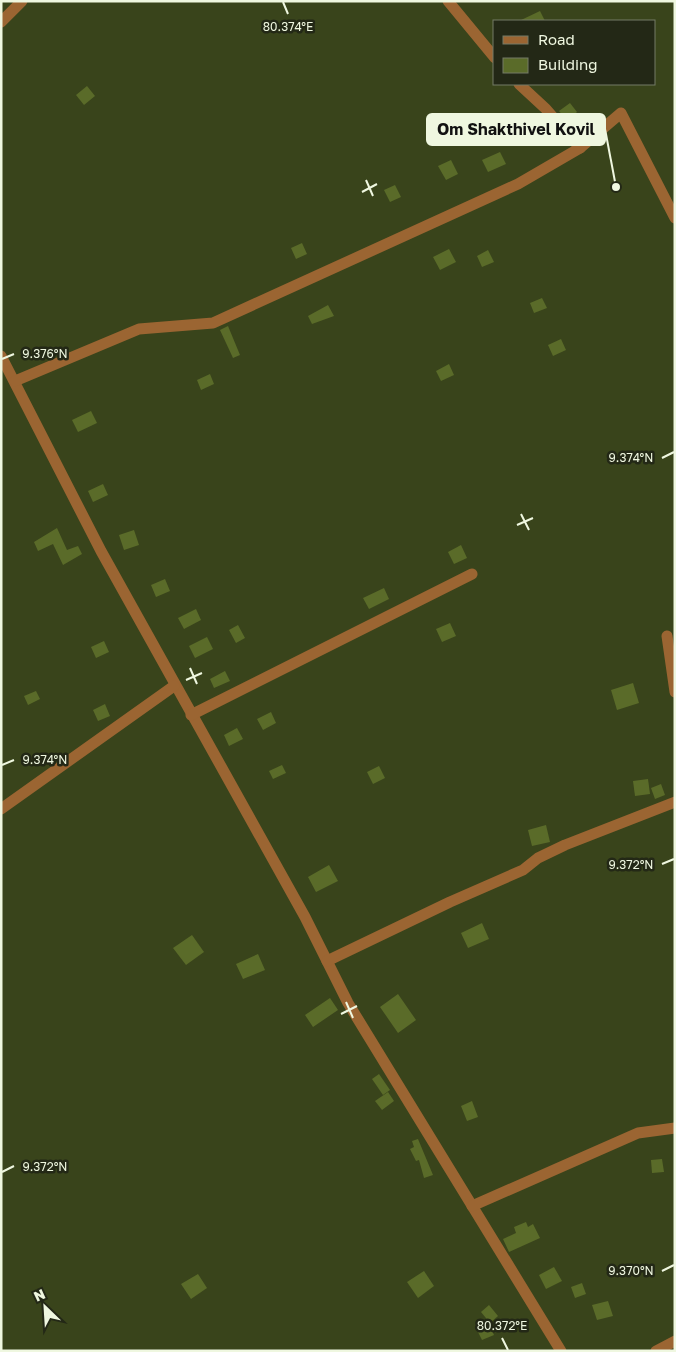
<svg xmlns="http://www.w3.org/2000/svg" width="676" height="1352" viewBox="0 0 676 1352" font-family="'Golos Text',sans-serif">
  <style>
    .building { fill: #5a6b29 }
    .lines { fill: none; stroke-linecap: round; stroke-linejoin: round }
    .minor { stroke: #9b6532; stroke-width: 11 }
    .ticks { fill: none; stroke: #eff7e0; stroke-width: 2 }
    .ticks-label { font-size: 12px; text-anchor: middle; fill: #eff7e0; stroke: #232816; stroke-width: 5; stroke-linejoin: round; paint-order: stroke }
    .leader { fill: none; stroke: #eff7e0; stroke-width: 2 }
    .callout-dot { fill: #eff7e0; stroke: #232816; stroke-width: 2 }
    .callout { fill: #eff7e0; stroke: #eff7e0; stroke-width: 2 }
    .callout-label { font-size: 16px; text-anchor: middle; font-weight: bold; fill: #111 }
  </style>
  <rect width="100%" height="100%" fill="#39441b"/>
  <g class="building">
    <polygon points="540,11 545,21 519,21"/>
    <polygon points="87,86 95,96 84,105 76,95"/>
    <polygon points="570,103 577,112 567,121 559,111"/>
    <polygon points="500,152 506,164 488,172 482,160"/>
    <polygon points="451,160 458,174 446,180 438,166"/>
    <polygon points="395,185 401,197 390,202 384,190"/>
    <polygon points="302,243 307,254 296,259 291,248"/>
    <polygon points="449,249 456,262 440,270 433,257"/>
    <polygon points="488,250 494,262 482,267 477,256"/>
    <polygon points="542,298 547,308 534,313 530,303"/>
    <polygon points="328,305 334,316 312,324 308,316"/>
    <polygon points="228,326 240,355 233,358 220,330"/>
    <polygon points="561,339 566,350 553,356 548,345"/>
    <polygon points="449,364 454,375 441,381 436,371"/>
    <polygon points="210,374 214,384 201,390 197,380"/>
    <polygon points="91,411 97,423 78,432 72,420"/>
    <polygon points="103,484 108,495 93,502 88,491"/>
    <polygon points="57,528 67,550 78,546 82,554 63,565 53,544 38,551 34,542"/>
    <polygon points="134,530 139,545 124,550 119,535"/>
    <polygon points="461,545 467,558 454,564 448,552"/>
    <polygon points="165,579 170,591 156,597 151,585"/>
    <polygon points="384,588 389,599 369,609 363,598"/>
    <polygon points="196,609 201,620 184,629 178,618"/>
    <polygon points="450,623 456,636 442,642 436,629"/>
    <polygon points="238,625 245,638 236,643 229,630"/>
    <polygon points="207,637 213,649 195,658 189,646"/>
    <polygon points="104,641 109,652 96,658 91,647"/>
    <polygon points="225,671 230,681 214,688 210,679"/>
    <polygon points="633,683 639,703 617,710 611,690"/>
    <polygon points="36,691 40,699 28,705 24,696"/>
    <polygon points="105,704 110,716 98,721 93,710"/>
    <polygon points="271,712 276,723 263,730 257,719"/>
    <polygon points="237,728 243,739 229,746 224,735"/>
    <polygon points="282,765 286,773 273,779 269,771"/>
    <polygon points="379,766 385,778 373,784 367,772"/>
    <polygon points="648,779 650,794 635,796 633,781"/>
    <polygon points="661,784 665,795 655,799 651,788"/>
    <polygon points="546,825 550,842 532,846 528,830"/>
    <polygon points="329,865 338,881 316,892 308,877"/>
    <polygon points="482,923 489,939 468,948 461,933"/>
    <polygon points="192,935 204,952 186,965 173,948"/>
    <polygon points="258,954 265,970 243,979 236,964"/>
    <polygon points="398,994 416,1020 398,1033 380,1007"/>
    <polygon points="330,998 338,1010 313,1027 305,1015"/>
    <polygon points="379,1074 390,1090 383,1095 372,1079"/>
    <polygon points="388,1092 394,1101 382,1110 375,1101"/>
    <polygon points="472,1101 478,1117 467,1121 461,1106"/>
    <polygon points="418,1139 433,1175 424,1178 419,1160 416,1161 410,1149 414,1147 412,1141"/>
    <polygon points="662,1159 664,1172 652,1173 651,1160"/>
    <polygon points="526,1222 528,1227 533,1224 540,1238 509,1252 503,1239 516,1233 514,1227"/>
    <polygon points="554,1267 562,1281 546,1289 539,1275"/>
    <polygon points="424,1271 434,1286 418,1298 407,1282"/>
    <polygon points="198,1274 207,1288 191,1299 181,1284"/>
    <polygon points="582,1283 586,1294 575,1298 571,1287"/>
    <polygon points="608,1301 613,1316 597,1320 592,1305"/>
    <polygon points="489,1305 498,1316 490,1323 481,1312"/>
    <polygon points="489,1324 494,1335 482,1340 477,1330"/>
  </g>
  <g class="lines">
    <g class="minor">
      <polyline points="448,1 495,58"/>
      <polyline points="1,22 22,1"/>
      <polyline points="519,84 546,109 580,148"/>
      <polyline points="1,356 101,551 305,917 348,1003 561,1351"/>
      <polyline points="15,381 139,329 213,323 518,184 580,148 621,113 675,218"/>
      <polyline points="667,636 675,692"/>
      <polyline points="191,715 472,574"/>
      <polyline points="1,809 174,686"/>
      <polyline points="327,961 450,902 523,870 538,858 565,845 675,802"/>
      <polyline points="472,1206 638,1133 675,1128"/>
      <polyline points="656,1351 675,1341"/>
    </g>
  </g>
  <path class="ticks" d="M 283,2 L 288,14M 366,180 L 373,196M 362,192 L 377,184M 2,359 L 14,354M 662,458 L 674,452M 521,514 L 529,530M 517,525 L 533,518M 190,668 L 197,684M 186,680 L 202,673M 2,765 L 14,760M 662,864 L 674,859M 346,1002 L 353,1018M 341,1014 L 357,1006M 2,1172 L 14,1166M 662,1271 L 674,1265M 502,1338 L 508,1350"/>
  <g class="ticks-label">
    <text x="288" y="31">80.374°E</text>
    <text x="45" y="358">9.376°N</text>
    <text x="631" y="462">9.374°N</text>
    <text x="45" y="764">9.374°N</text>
    <text x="631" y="869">9.372°N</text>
    <text x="45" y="1171">9.372°N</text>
    <text x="631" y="1275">9.370°N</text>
    <text x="502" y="1330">80.372°E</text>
  </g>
  <path class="leader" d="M616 187L605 129"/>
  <circle class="callout-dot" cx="616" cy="187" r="5"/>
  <rect class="callout" x="427" y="114" width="178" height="31" rx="5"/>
  <g class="callout-label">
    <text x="516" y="135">Om Shakthivel Kovil</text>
  </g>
  <rect width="676" height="1352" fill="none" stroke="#eff7e0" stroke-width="5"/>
  <rect x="493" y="20" width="162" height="65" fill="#232816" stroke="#757b67"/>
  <rect x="503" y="36" width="25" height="8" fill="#9b6532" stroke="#757b67"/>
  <text x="538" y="45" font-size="15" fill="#eff7e0">Road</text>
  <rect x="503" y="58" width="25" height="15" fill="#5a6b29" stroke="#757b67"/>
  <text x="538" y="70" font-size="15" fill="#eff7e0">Building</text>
  <g transform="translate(45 1307) rotate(335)" stroke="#232816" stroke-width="4" paint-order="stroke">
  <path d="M0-4L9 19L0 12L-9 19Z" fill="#eff7e0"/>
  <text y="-8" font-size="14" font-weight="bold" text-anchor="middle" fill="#eff7e0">N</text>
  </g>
</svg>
